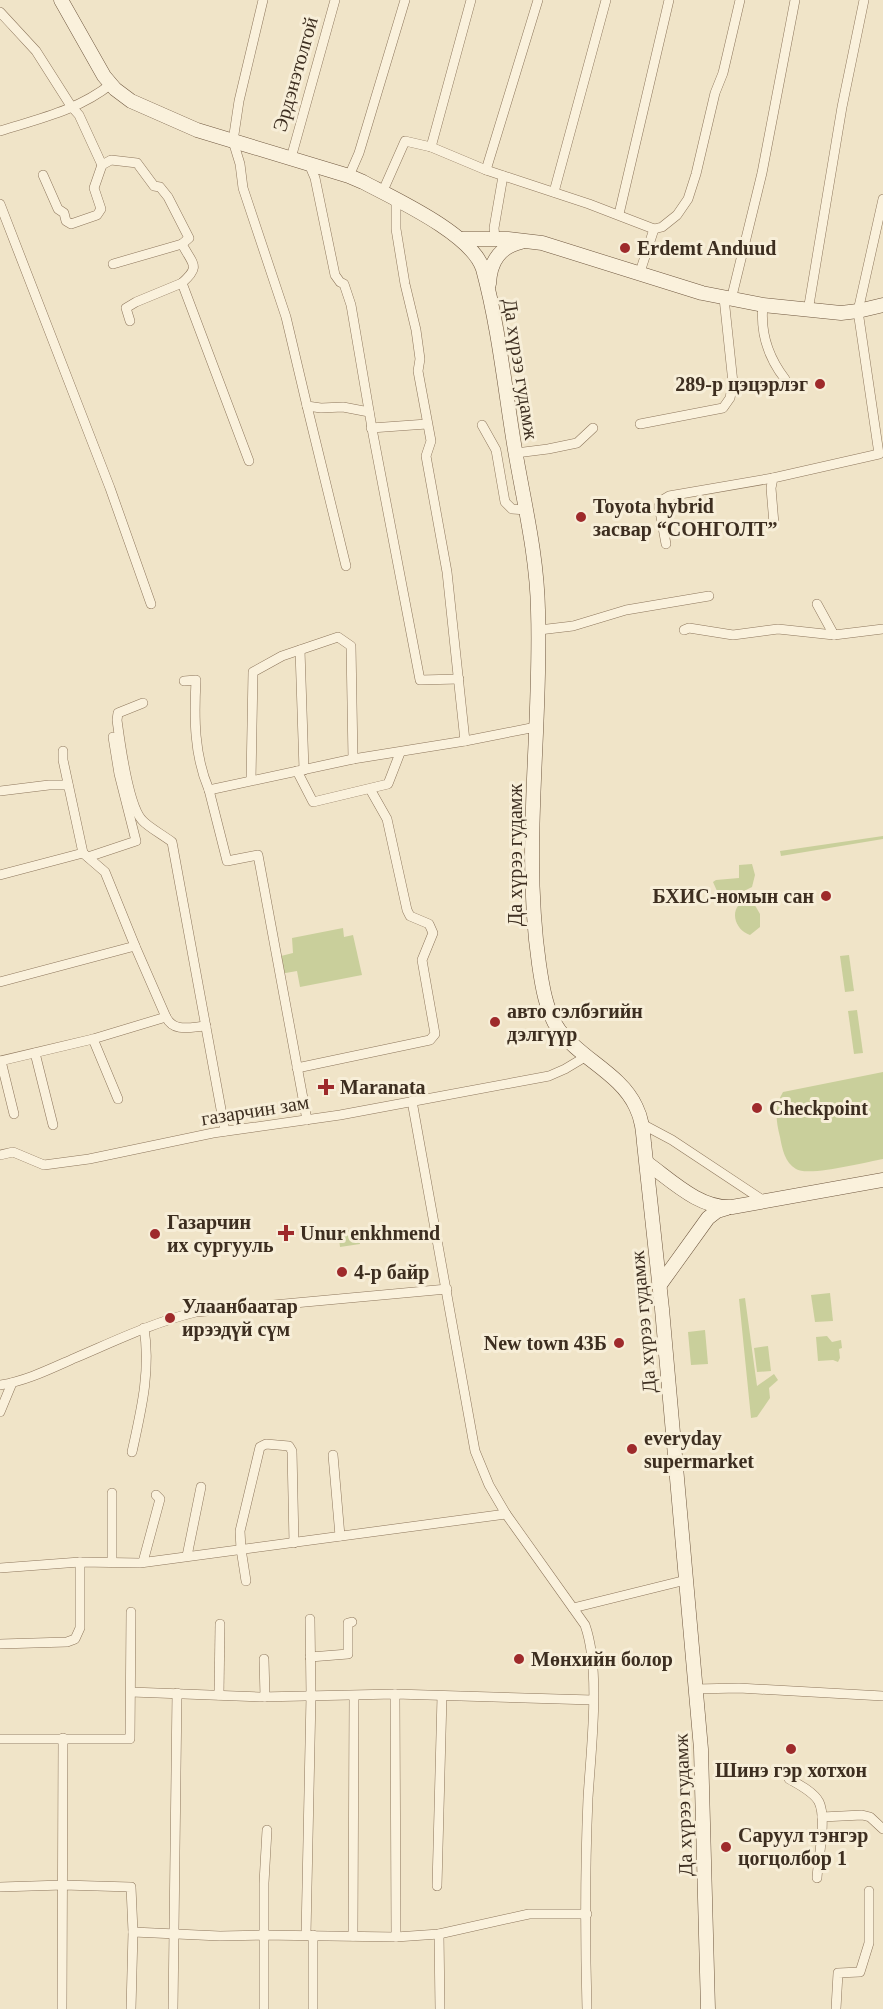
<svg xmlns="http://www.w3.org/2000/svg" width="883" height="2009" viewBox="0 0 883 2009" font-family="Georgia,serif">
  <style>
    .green { fill: #c9cf9b }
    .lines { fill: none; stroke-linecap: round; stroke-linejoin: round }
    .street-casing { stroke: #8d765c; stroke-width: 10 }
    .secondary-casing { stroke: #6f573f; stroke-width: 15 }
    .street { stroke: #faf1dc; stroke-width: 9 }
    .secondary { stroke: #faf1dc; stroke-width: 14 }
    .poi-dot { fill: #9e2a2b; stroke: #f7eed8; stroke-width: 2 }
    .labels { text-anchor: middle; stroke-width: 6; stroke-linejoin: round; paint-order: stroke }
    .street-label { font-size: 20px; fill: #3d2e20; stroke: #f7eed8 }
    .poi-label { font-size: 20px; font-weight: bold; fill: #3d2e20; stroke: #f7eed8; text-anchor: start }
  </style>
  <rect width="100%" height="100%" fill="#f0e4c8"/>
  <g class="green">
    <polygon points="883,836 883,839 781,856 780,851"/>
    <polygon points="752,864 755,875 752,887 744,891 717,891 713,882 716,880 739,878 739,865"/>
    <path d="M 746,900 L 753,902 L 760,914 L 760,927 L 750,935 C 734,930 728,907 746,900 Z"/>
    <polygon points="343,928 344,937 353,935 362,975 300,987 297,971 280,974 277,957 293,953 292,938"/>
    <polygon points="849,955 854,991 845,992 840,956"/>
    <polygon points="857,1010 863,1053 854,1054 848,1011"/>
    <path d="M 883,1072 L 883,1159 C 866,1162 808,1177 796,1169 C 785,1163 782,1148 780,1137 C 776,1121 774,1107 783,1092 Z"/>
    <polygon points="357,1229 360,1244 340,1247 338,1232"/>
    <polygon points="830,1293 833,1321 815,1322 811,1295"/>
    <polygon points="745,1298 757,1386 774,1374 778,1380 769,1388 770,1398 757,1417 751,1418 739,1299"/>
    <polygon points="705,1330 708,1364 691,1365 688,1332"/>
    <polygon points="827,1336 832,1342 841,1340 842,1348 839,1349 840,1358 838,1362 833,1360 818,1361 816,1337"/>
    <polygon points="768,1346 771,1371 757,1372 754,1348"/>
  </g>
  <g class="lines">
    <defs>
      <g id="street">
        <polyline points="263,0 239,101 233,141 240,164 243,188 286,317 307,406 321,408 343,407 369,412"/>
        <path d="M 0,12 L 36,51 L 71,106 L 79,115 L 102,165 L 111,160 L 137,163 L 154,186 L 160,187 L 168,197 L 189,238 L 182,244 C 193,265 201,266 182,283 L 249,461"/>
        <path d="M 0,131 C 38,119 79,110 111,84"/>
        <polyline points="431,147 471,0"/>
        <polyline points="291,158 335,0"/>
        <polyline points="309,164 315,178 335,275 340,282 344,284 351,305 373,434 420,680 459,679"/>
        <polyline points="486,170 538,0"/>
        <polyline points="43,175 58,209 64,213 66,221 71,224 97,215 101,209 94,188 102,165"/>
        <polyline points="349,176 359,153 405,0"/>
        <polyline points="554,192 606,0"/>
        <polyline points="382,193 405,141 431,147 486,170 589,204 654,229 662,227 677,215 688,199 696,174 715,93 723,73 740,0"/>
        <polyline points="396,200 396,229 405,284 416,330 420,359 418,371 431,441 426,456 447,572 465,741 536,727"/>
        <polyline points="0,204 110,488 151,604"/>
        <polyline points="619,214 669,0"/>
        <polyline points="495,239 494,228 503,176"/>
        <polyline points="113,264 182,244"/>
        <polyline points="640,272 654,229"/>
        <polyline points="731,300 762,173 795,0"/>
        <path d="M 763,305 C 760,333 768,357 785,379"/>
        <polyline points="808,311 842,107 864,0"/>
        <polyline points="130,321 126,308 136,302 182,283"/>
        <polyline points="307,406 346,566"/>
        <polyline points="640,424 723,408 730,398 733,383 724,298"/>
        <polyline points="482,425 496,450 505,502 512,509 527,510"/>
        <polyline points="371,428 427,424"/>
        <polyline points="516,453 548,449 577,443 593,428"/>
        <polyline points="774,524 771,488 773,478 879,454 858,311 883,199"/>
        <polyline points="666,544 659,506 664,499 669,496 773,478"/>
        <polyline points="817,604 834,635 883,629"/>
        <polyline points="539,630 573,626 626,610 709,596"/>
        <polyline points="684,630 689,628 733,635 778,629 834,635"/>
        <polyline points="300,650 304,770"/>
        <path d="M 184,681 L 196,680 C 194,718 194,755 209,790 L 353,759 L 465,741"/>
        <path d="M 143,703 L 118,713 L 117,720 C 120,742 128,805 142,820 C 148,827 163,835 172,842 L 225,1131"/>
        <polyline points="63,751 63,760 83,853"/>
        <polyline points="297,771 313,802 388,784 400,753"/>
        <polyline points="251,780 253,672 282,656 338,637 351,646 353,759"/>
        <polyline points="209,790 227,861 258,855 307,1120"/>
        <polyline points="0,791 49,785 68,785"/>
        <polyline points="88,857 136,841 119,774 113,737"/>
        <polyline points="0,875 83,853 105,872 135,946 0,982"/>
        <path d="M 166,1017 C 174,1033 191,1027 206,1026"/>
        <polyline points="93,1039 118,1099"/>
        <polyline points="35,1053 53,1125"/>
        <polyline points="0,1061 93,1039 166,1017 135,946"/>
        <polyline points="1,1061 14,1114"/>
        <polyline points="297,1068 430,1040 435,1034 422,960 433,933 429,924 410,916 407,910 387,819 370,789"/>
        <path d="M 412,1101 L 475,1451 L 489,1485 L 506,1514 L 585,1625 C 601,1670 591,1748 588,1798 C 585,1868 585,1939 587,2009"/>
        <polyline points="642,1124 672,1140 764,1201"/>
        <polyline points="0,1155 13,1152 44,1165 89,1159 213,1133 340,1115 549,1076 565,1069 585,1057"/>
        <path d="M 0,1385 C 26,1381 50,1369 75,1358 C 115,1341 154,1322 196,1312 L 447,1289"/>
        <polyline points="0,1412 12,1383"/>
        <path d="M 132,1452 C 141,1411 151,1371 144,1328"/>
        <polyline points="333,1455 340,1536"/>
        <polyline points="187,1556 201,1487"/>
        <polyline points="112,1562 112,1493"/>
        <polyline points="143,1562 160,1499 156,1495"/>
        <polyline points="0,1568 80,1562 140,1563 506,1514"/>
        <polyline points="246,1581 241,1549 240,1531 260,1447 266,1444 289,1446 292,1451 294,1543"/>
        <polyline points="573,1608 686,1580"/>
        <polyline points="0,1644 67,1642 75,1639 80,1628 80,1562"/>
        <polyline points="310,1657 348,1654 348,1623 352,1622"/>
        <polyline points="264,1659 265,1697"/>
        <polyline points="696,1689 739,1688 883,1696"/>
        <polyline points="131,1692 260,1697 395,1694 593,1700"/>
        <polyline points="395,1694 396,1937"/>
        <polyline points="219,1695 220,1624"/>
        <polyline points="0,1739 130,1739 131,1612"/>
        <path d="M 789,1779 C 798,1784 814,1792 819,1802 C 827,1819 818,1859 817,1878"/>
        <polyline points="822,1817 862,1815 870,1817 883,1829"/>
        <polyline points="437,1886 442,1696"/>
        <polyline points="0,1887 63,1885 131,1887 133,1932 131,2009"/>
        <polyline points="133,1932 220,1936 262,1935 396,1937 439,1934 529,1914 587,1914"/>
        <polyline points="439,1934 440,2009"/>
        <polyline points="306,1935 311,1696 310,1619"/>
        <polyline points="353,1936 354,1696"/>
        <polyline points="62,2009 63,1738"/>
        <polyline points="173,2009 177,1693"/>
        <polyline points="264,2009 264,1883 267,1830"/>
        <polyline points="313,2009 313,1935"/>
        <polyline points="836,2009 838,1973 860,1972 869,1943 869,1891"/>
      </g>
      <g id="secondary">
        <path d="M 61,0 L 104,76 L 115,89 L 131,101 L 197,130 L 349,176 L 363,182 C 395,199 472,234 483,269 C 499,328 505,390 515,450 C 524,503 537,555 538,610 C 542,728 522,846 539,964 C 542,985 546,1012 559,1030 C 581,1059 621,1074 636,1107 C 642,1119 643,1131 644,1143 L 662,1309 L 701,1749 L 708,2009"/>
        <polyline points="461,239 508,239 542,243 702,293 763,305 841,313 858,311 883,305"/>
        <path d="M 489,284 C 490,261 500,247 521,242"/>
        <path d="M 647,1163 C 672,1181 700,1209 732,1207 L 883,1180"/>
        <polyline points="659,1286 708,1218 717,1211 727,1208"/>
      </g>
    </defs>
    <use href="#street" class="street-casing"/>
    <use href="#secondary" class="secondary-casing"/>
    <use href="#street" class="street"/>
    <use href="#secondary" class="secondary"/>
  </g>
  <g class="poi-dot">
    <circle cx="625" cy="248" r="6"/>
    <circle cx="820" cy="384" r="6"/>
    <circle cx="581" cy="517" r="6"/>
    <circle cx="826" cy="896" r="6"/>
    <circle cx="495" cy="1022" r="6"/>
    <path d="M323 1078h6v6h6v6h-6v6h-6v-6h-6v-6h6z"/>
    <circle cx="757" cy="1108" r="6"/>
    <path d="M283 1224h6v6h6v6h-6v6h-6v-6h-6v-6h6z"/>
    <circle cx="155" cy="1234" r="6"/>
    <circle cx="342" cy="1272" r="6"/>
    <circle cx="170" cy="1318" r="6"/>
    <circle cx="619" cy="1343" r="6"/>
    <circle cx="632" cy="1449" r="6"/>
    <circle cx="519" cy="1659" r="6"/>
    <circle cx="791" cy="1749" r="6"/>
    <circle cx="726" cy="1847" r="6"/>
  </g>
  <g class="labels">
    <g class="street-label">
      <text transform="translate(295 74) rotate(-74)" y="7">Эрдэнэтолгой</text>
      <text transform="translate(521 369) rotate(81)" y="7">Да хүрээ гудамж</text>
      <text transform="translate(515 855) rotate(-90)" y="7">Да хүрээ гудамж</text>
      <text transform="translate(255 1110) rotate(-9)" y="7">газарчин зам</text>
      <text transform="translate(643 1322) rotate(-95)" y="7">Да хүрээ гудамж</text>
      <text transform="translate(683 1805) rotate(-92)" y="7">Да хүрээ гудамж</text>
    </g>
    <g class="poi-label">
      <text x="637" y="255">Erdemt Anduud</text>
      <text x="808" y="391" text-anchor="end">289-р цэцэрлэг</text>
      <text x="593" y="513">Toyota hybrid<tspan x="593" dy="23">засвар “СОНГОЛТ”</tspan></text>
      <text x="814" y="903" text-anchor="end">БХИС-номын сан</text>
      <text x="507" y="1018">авто сэлбэгийн<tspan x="507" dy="23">дэлгүүр</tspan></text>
      <text x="340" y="1094">Maranata</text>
      <text x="769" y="1115">Checkpoint</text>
      <text x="167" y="1229">Газарчин<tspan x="167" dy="23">их сургууль</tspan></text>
      <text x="300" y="1240">Unur enkhmend</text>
      <text x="354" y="1279">4-р байр</text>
      <text x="182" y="1313">Улаанбаатар<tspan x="182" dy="23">ирээдүй сүм</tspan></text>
      <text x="607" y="1350" text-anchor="end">New town 43Б</text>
      <text x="644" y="1445">everyday<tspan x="644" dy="23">supermarket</tspan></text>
      <text x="531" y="1666">Мөнхийн болор</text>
      <text x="791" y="1777" text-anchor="middle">Шинэ гэр хотхон</text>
      <text x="738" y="1842">Саруул тэнгэр<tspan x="738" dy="23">цогцолбор 1</tspan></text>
    </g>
  </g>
</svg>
